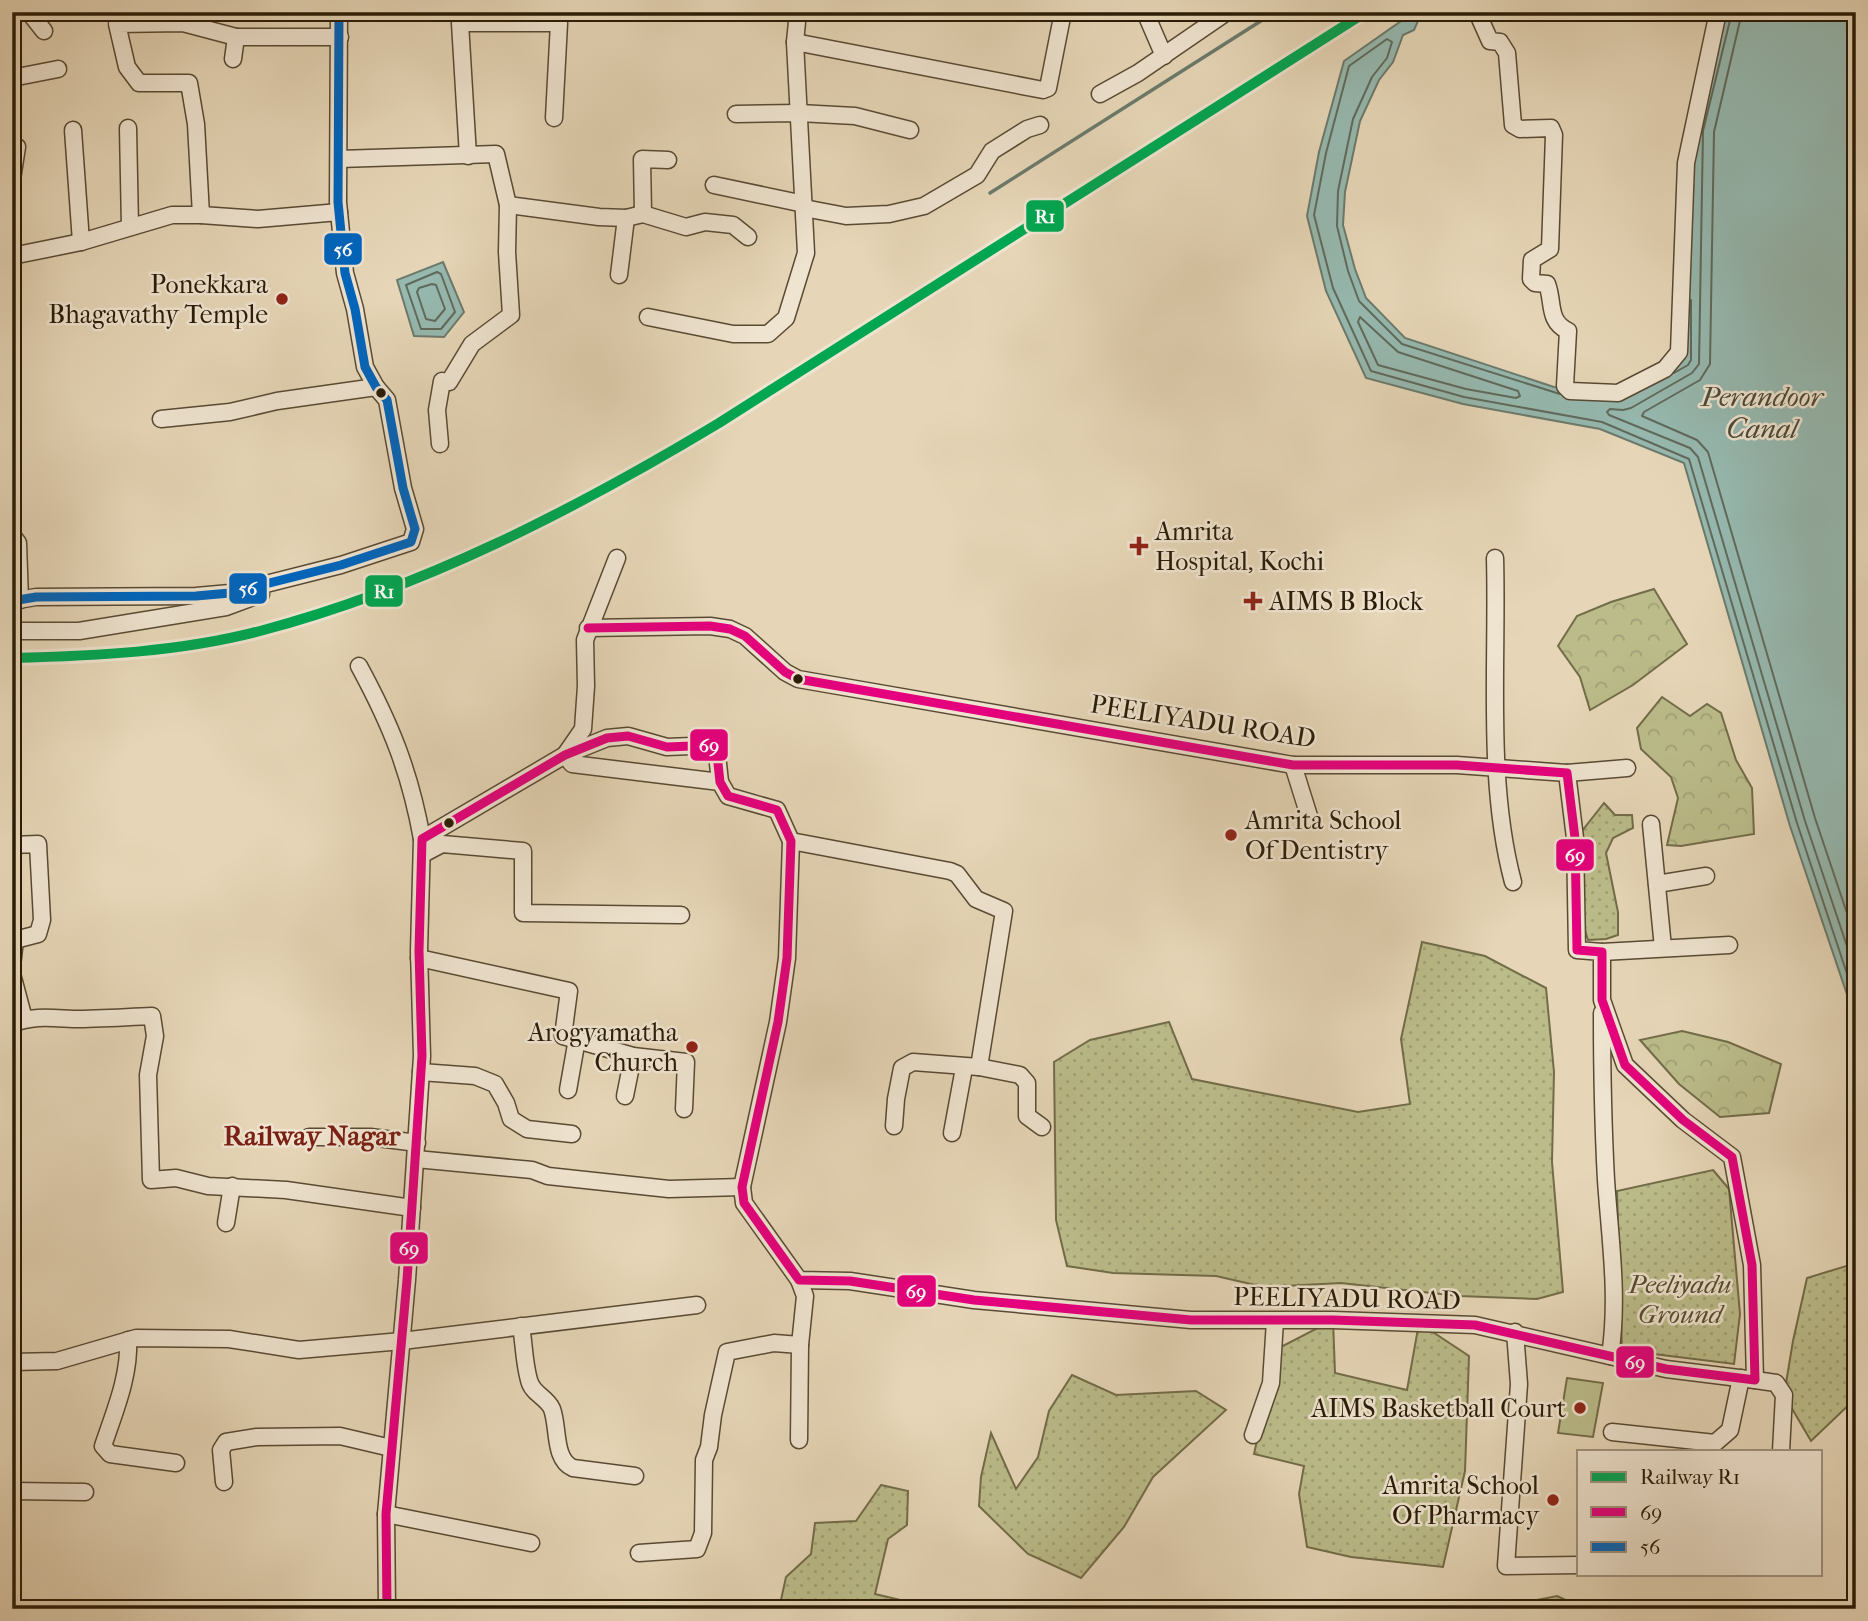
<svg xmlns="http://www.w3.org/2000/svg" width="1868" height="1621" viewBox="0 0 1868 1621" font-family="'IM FELL French Canon',serif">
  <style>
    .grass { fill: url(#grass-dots); stroke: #726c48; stroke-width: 2 }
    .forest { fill: url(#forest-crowns); stroke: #726c48; stroke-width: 2 }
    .pitch { fill: #bbbc8a; stroke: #726c48; stroke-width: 2 }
    .water { fill: #96b9b0; stroke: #6b7a6c; stroke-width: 2 }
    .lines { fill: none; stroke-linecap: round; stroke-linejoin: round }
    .shore { stroke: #606a5c; stroke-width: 2 }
    .stream { stroke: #6b7a6c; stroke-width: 3.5 }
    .minor-casing { stroke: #594a33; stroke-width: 19 }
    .minor { stroke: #efe4d0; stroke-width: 16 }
    .bus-1-casing { stroke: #efe4d0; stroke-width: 14 }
    .bus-2-casing { stroke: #efe4d0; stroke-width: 14 }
    .bus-1 { stroke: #e5007d; stroke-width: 9 }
    .bus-2 { stroke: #0065bd; stroke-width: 9 }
    .rail-1-casing { stroke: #efe4d0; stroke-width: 16 }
    .rail-1 { stroke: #00a651; stroke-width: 10 }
    .poi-dot { fill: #8f2418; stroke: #efe4d0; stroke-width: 2.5 }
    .bus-dot { fill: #2a1c07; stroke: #efe4d0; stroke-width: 2.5 }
    .labels { text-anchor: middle; stroke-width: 5; stroke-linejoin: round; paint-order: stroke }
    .poi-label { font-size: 26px; fill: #2a1c07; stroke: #efe4d0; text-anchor: end }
    .street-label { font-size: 26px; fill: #2a1c07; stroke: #efe4d0 }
    .park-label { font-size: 26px; font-style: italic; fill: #564c2e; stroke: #efe4d0 }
    .water-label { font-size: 28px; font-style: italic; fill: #4a4b3a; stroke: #efe4d0 }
    .neighbourhood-label { font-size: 28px; font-weight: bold; fill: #7a1f14; stroke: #efe4d0 }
    .line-badge { stroke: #efe4d0; stroke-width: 2.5 }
    .badge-label { font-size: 19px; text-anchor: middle; font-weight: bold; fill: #fff }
  </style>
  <defs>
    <pattern id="grass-dots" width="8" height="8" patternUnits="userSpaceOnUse" patternTransform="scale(1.75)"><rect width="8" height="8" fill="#bbbc8a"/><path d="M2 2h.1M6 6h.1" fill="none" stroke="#a1a176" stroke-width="1.8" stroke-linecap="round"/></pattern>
    <pattern id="forest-crowns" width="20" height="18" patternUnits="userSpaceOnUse" patternTransform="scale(1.75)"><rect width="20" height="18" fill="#bbbc8a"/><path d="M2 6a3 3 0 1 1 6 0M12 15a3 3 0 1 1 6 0" fill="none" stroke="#a1a176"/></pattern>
  </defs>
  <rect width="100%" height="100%" fill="#e6d6b7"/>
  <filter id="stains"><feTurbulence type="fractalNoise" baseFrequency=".00286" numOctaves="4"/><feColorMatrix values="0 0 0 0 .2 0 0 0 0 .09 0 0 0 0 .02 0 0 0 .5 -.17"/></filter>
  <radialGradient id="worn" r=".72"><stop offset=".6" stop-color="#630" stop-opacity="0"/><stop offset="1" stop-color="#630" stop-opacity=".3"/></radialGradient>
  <g class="grass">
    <path d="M 1604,803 L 1615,815 L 1632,815 L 1633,828 L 1613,838 L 1606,853 L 1618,912 L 1618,935 L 1606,939 L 1588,940 C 1575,904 1588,868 1582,831 Z"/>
    <polygon points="1422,942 1485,956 1546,988 1554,1072 1552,1162 1563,1292 1537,1299 1459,1296 1341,1283 1264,1287 1216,1276 1113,1273 1067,1266 1056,1220 1054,1062 1090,1040 1169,1022 1192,1079 1358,1112 1410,1104 1401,1039"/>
    <polygon points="1713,1170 1729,1189 1740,1314 1734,1364 1622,1350 1617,1191"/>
    <polygon points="1856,1263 1856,1398 1811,1441 1784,1395 1793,1341 1807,1278"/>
    <polygon points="1333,1320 1335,1373 1407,1390 1419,1323 1469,1356 1465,1471 1443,1567 1351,1557 1307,1547 1299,1494 1304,1466 1254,1454 1277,1349"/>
    <polygon points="1072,1375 1116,1395 1196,1391 1226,1410 1153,1477 1124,1527 1081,1578 1028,1554 979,1506 981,1477 991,1433 1016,1489 1038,1457 1049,1411"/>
    <polygon points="881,1485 908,1491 907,1525 888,1539 875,1594 938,1609 779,1609 786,1577 811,1554 815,1523 856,1521"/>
    <polygon points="1557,1596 1585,1609 1510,1609 1512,1605"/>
  </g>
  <g class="forest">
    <polygon points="1654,589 1687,644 1633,685 1590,710 1580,677 1558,646 1577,616 1611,602"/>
    <polygon points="1662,697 1690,716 1707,704 1721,713 1736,760 1752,788 1754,834 1681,846 1667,845 1678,798 1671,777 1641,749 1637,728"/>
    <polygon points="1682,1031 1728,1042 1781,1064 1769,1113 1720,1117 1679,1084 1640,1040"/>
  </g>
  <polygon class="pitch" points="1567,1378 1603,1383 1593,1437 1558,1433"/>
  <g class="water">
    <polygon points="1405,12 1422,12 1414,30 1403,35 1393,62 1379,80 1360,121 1345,192 1343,225 1355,269 1366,298 1405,338 1554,387 1623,394 1684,359 1683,324 1687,129 1717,12 1856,12 1856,1021 1790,826 1684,463 1600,429 1463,404 1366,378 1326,291 1307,216 1319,152 1344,61 1401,21"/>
    <polygon points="443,262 464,312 444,337 414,336 397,280"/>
  </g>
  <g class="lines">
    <g class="shore">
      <polyline points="1732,12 1703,131 1699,364 1692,373 1631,408 1623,410 1610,409 1607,412 1609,415 1690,448 1698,457 1805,821 1856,973"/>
      <polyline points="1742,12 1714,132 1710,364 1700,380 1644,412 1642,416 1697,440 1708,452 1815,818 1856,940"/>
      <polygon points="437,272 441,274 455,312 441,329 421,329 406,285"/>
      <polygon points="432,284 436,285 445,309 435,321 426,319 417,292 419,288"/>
      <polygon points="1360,317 1398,352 1518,391 1520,396 1516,398 1466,389 1378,365 1358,322"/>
      <polyline points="1674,373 1688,365 1691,360 1691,300"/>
      <polyline points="1560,394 1402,344 1359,301 1348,271 1337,226 1338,191 1353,119 1372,77 1387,58 1392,42 1387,39 1349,66 1326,153 1314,215 1333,288 1371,371 1464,397 1602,422 1689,459 1797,823 1856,1001"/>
    </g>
    <polyline class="stream" points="990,193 1275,12"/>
    <defs>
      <g id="minor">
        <polyline points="29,12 44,31"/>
        <polyline points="1145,12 1164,56"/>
        <path d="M 1477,12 L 1490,41 L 1500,42 L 1507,53 L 1513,125 L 1520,129 L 1551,128 L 1554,135 L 1550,249 L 1532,260 L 1531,279 L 1535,283 L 1547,284 C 1554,302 1547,321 1568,331 L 1565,386 L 1570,391 L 1618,393 L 1665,369 L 1679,352 L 1686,163 L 1718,12"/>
        <polyline points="795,42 1043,90 1048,88 1063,12"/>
        <polyline points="233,59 236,37 340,37"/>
        <polyline points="12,78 58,69"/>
        <polyline points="1100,94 1138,73 1227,12"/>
        <polyline points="736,114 799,113 855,116 910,130"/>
        <polyline points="128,128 130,227"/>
        <polyline points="73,130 81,242"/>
        <polyline points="12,144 17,147 12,179"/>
        <polyline points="468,156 460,23 559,23 554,118"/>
        <polyline points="339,159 496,154 508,205 507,252 511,315 472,344 449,382"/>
        <polyline points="714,185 804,204"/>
        <polyline points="508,205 599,217 626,218 643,214 686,227 705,222 733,225 748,237"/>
        <polyline points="804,208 846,216 889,214 924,206 977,175 992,151 1027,129 1040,125"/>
        <polyline points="643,214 642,159 668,160"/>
        <polyline points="201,215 196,124 189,83 139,83 127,67 117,24 183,23 236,37"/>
        <polyline points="12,256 81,242 172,215 201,215 258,219 339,212"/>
        <polyline points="619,275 626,218"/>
        <polyline points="648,317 733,334 768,334 786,318 806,253 795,42 798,12"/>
        <polyline points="161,419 230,412 277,401 376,387"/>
        <polyline points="440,444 437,410 442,381"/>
        <polyline points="12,535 18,543 20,600"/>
        <path d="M 1495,558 C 1498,662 1486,781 1513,882"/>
        <polyline points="12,601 36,597 196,596 230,593 341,565 411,542 415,529 403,488 387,400 376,387 365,367 355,309 345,273 338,202 339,12"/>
        <polyline points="12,631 79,631 226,607 261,594"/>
        <path d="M 359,666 C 391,725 410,772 422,839"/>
        <polyline points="565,755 583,729 586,686 585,640 617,558"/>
        <polyline points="565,755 572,764 720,782"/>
        <polyline points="1293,765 1309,816"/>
        <polyline points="1567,773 1627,768"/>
        <polyline points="1651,824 1663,948"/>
        <polyline points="791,841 950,871 957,874 976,899 1004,911 979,1067"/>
        <polyline points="12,845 38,844 42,920 38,934 15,940 12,966"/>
        <polyline points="423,854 442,844 523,851 523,913 681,915"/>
        <polyline points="1657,884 1706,876"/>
        <polyline points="1602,952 1729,945"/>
        <polyline points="419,958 569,991 563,1036 633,1056 686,1062 684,1109"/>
        <polyline points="12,974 24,1019"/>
        <path d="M 1602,1013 C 1602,1069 1603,1124 1606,1180 C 1610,1239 1619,1297 1610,1356"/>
        <path d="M 12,1024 C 33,1015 52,1018 73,1019 C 100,1019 126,1017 152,1016 L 155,1036 L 148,1075 L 151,1180 L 176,1178 L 208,1186 L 286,1190 L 412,1208"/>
        <polyline points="421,1072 475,1076 495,1084 506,1103 511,1119 527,1129 572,1134"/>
        <polyline points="568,1090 577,1039"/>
        <polyline points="625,1096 633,1056"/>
        <polyline points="894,1126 896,1099 902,1068 913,1062 979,1067 1020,1075 1027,1083 1027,1116 1042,1127"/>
        <polyline points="952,1133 964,1068"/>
        <polyline points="309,1137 370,1137 417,1143"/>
        <polyline points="416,1159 532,1170 548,1176 669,1189 742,1187"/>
        <polyline points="226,1223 232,1186"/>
        <path d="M 521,1326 C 524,1343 524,1363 529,1380 C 532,1394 547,1397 552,1409 C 559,1428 553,1459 573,1468 L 635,1476"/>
        <polyline points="1515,1332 1519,1384 1506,1566 1579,1565"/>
        <path d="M 128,1340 C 130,1376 114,1413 103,1446 L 110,1454 L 176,1463"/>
        <polyline points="12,1362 57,1361 136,1338 229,1339 299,1350 402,1341 697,1305"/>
        <polyline points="1755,1380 1776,1383 1784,1395 1781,1451"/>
        <polyline points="1612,1432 1715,1443 1730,1430 1741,1378"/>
        <polyline points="1253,1435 1271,1383 1275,1321"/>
        <polyline points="799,1440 800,1345"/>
        <polyline points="224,1482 221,1450 226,1442 257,1437 340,1436 391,1448"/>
        <polyline points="12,1491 85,1492"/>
        <polyline points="386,1514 531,1543"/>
        <polyline points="639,1553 697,1549 703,1533 704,1460 709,1447 713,1415 727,1352 774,1343 800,1345 805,1296 799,1280"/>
        <polyline points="387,1609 386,1514 407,1280 422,1056 419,951 422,839 565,755 607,738 628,736 667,747 716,745 720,782 728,796 777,810 791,841 787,958 778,1022 742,1187 744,1203 799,1280 850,1281 974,1300 1191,1320 1333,1320 1475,1325 1666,1369 1755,1380 1752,1265 1732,1157 1683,1120 1625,1065 1602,1000 1602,952 1577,950 1575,838 1567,773 1457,765 1293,765 798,679 785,672 745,636 730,629 710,626 588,628"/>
      </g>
    </defs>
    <use href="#minor" class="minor-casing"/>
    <use href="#minor" class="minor"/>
    <defs>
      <polyline id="bus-1" points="387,1609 386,1514 407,1280 422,1056 419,951 422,839 565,755 607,738 628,736 667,747 716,745 720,782 728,796 777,810 791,841 787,958 778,1022 742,1187 744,1203 799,1280 850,1281 974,1300 1191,1320 1333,1320 1475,1325 1666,1369 1755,1380 1752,1265 1732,1157 1683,1120 1625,1065 1602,1000 1602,952 1577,950 1575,838 1567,773 1457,765 1293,765 798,679 785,672 745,636 730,629 710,626 588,628"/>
      <polyline id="bus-2" points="12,601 36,597 196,596 230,593 341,565 411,542 415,529 403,488 387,400 376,387 365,367 355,309 345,273 338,202 339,12"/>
    </defs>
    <use href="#bus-1" class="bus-1-casing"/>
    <use href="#bus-2" class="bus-2-casing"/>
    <use href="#bus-1" class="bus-1"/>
    <use href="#bus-2" class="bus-2"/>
    <defs>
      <path id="rail-1" d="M 12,658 C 95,656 180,652 260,631 C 423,588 576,509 719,423 L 1366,12"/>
    </defs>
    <use href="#rail-1" class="rail-1-casing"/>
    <use href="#rail-1" class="rail-1"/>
  </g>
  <g class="poi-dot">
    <circle cx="282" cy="299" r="7"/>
    <path d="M1135.5 535.5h7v7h7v7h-7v7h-7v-7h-7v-7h7z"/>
    <path d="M1249.5 590.5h7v7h7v7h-7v7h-7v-7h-7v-7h7z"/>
    <circle cx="1231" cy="835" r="7"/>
    <circle cx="692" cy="1047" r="7"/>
    <circle cx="1580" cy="1408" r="7"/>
    <circle cx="1553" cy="1500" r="7"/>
  </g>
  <g class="bus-dot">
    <circle cx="381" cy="393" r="6"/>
    <circle cx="798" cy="679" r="6"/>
    <circle cx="449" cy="823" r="6"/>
  </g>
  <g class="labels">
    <g class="poi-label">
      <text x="268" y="293">Ponekkara<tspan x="268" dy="30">Bhagavathy Temple</tspan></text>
      <text x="1155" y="540" text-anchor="start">Amrita<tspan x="1155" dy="30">Hospital, Kochi</tspan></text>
      <text x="1269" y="610" text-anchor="start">AIMS B Block</text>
      <text x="1245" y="829" text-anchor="start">Amrita School<tspan x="1245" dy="30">Of Dentistry</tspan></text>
      <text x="678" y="1041">Arogyamatha<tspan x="678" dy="30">Church</tspan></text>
      <text x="1566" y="1417">AIMS Basketball Court</text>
      <text x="1539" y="1494">Amrita School<tspan x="1539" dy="30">Of Pharmacy</tspan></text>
    </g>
    <g class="street-label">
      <text transform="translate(1203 721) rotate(9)" y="9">PEELIYADU ROAD</text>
      <text transform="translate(1347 1298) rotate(1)" y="9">PEELIYADU ROAD</text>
    </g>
    <g class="park-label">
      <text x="1680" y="1293">Peeliyadu<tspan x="1680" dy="30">Ground</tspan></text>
    </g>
    <g class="water-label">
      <text x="1762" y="406">Perandoor<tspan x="1762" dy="32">Canal</tspan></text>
    </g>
    <g class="neighbourhood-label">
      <text x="312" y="1145">Railway Nagar</text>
    </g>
  </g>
  <g class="line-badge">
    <rect x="1025" y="199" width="40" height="34" rx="7" fill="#00a651"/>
    <rect x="323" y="232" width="40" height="34" rx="7" fill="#0065bd"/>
    <rect x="228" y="572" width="40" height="33" rx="7" fill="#0065bd"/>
    <rect x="364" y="574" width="40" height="34" rx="7" fill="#00a651"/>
    <rect x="689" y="728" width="40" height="34" rx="7" fill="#e5007d"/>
    <rect x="1555" y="838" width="40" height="34" rx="7" fill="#e5007d"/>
    <rect x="389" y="1231" width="40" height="34" rx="7" fill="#e5007d"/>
    <rect x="896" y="1274" width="41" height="34" rx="7" fill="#e5007d"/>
    <rect x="1615" y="1345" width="40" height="34" rx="7" fill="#e5007d"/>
  </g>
  <g class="badge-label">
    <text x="1045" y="223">R1</text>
    <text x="343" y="256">56</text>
    <text x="248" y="595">56</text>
    <text x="384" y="598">R1</text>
    <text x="709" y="752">69</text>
    <text x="1575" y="862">69</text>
    <text x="409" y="1255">69</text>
    <text x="916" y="1298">69</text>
    <text x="1635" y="1369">69</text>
  </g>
  <rect width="1868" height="1621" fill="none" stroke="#e6d6b7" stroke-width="42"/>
  <rect x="14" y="14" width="1840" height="1593" fill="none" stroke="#2a1c07" stroke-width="3.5"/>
  <rect x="21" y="21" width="1826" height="1579" fill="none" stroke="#2a1c07" stroke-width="2"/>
  <rect x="1577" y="1450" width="245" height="126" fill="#efe4d0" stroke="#a09480" stroke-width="2"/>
  <rect x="1591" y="1472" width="35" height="10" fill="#00a651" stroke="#a09480" stroke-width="2"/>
  <text x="1640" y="1484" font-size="21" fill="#2a1c07">Railway R1</text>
  <rect x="1591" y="1507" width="35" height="10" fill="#e5007d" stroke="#a09480" stroke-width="2"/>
  <text x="1640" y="1520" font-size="21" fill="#2a1c07">69</text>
  <rect x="1591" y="1542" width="35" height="10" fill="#0065bd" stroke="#a09480" stroke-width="2"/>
  <text x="1640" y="1554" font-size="21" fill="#2a1c07">56</text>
  <rect width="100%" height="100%" filter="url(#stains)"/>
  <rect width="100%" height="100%" fill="url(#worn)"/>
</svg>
